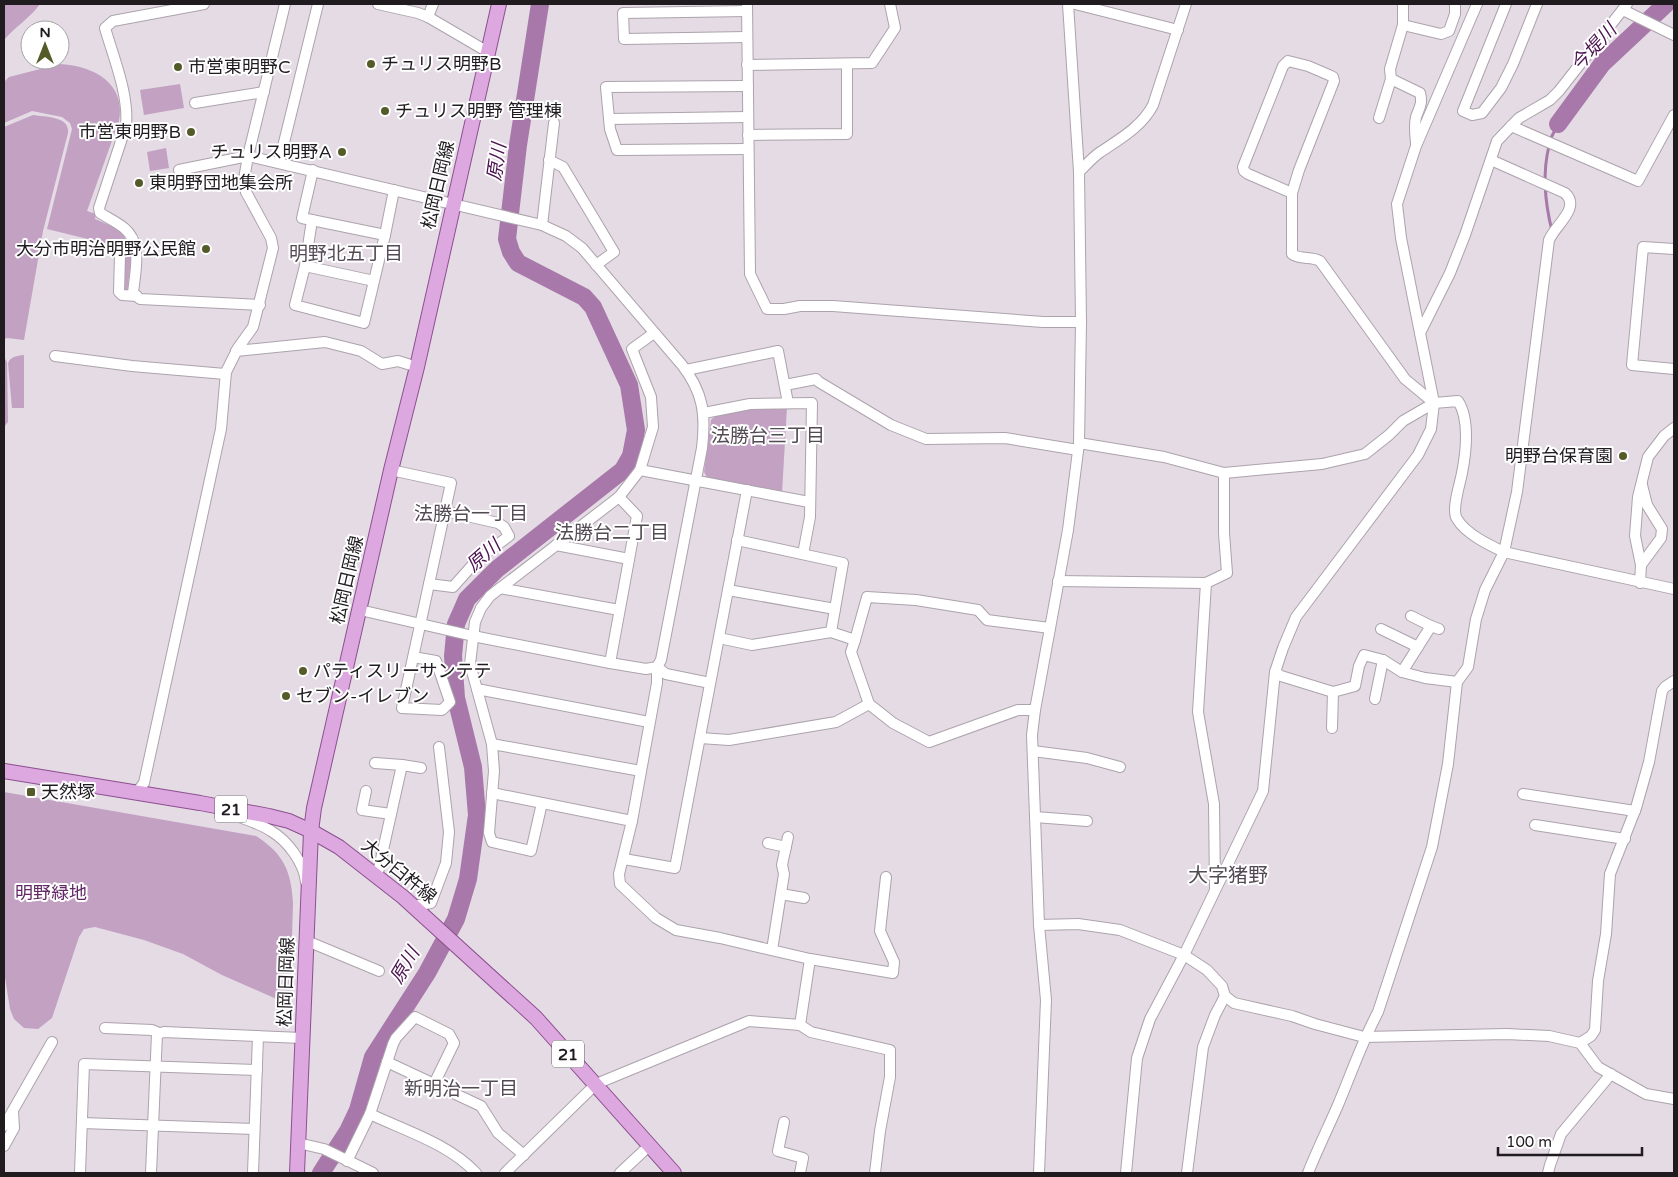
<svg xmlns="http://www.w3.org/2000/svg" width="1678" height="1177" viewBox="0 0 1678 1177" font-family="'Varela Round','Noto Sans JP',sans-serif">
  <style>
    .green { fill: #c2a1c3 }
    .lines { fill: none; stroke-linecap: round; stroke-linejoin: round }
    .stream { stroke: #a778a9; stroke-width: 3 }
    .river { stroke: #a778a9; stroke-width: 18 }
    .minor-casing { stroke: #aca3ac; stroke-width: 12 }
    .major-casing { stroke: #8c508f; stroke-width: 16 }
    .minor { stroke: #fff; stroke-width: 10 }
    .major { stroke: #dda7e0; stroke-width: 14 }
    .poi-dot { fill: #545b29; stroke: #fff; stroke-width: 2 }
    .labels { text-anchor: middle; stroke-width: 4; stroke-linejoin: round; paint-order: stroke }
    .shield { fill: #fff; stroke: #625f62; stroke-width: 1 }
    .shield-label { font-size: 16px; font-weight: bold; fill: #1f1b1f }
    .poi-label { font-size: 18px; fill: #1f1b1f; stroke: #fff; text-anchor: start }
    .street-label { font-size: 18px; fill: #1f1b1f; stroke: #fff }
    .park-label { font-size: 18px; fill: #622866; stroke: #fff }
    .water-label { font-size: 19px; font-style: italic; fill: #4d1351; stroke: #fff }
    .neighbourhood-label { font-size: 19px; fill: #524b53; stroke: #fff }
    .quarter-label { font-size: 20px; fill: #524b53; stroke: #fff }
  </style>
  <rect width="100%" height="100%" fill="#e4dbe4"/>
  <g class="green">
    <path d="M 4,4 L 40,4 C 30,18 15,27 4,40 Z"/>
    <path d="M 60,64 C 94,66 126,83 119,121 L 87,211 L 96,214 L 95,219 L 121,230 L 132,253 L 127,293 L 120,291 L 121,254 L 108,244 L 47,229 L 72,129 L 70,123 L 62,117 L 32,111 L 4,123 L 4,82 L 9,77 Z"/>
    <polygon points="180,84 184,108 144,115 140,90"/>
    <path d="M 33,115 C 45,117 70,116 68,133 L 43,231 L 24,340 L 7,338 L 4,339 L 4,127 Z"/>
    <polygon points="166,148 169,168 150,171 147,152"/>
    <path d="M 24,355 L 24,408 L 12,408 L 8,363 C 11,356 17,356 24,355 Z"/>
    <polygon points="4,357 7,362 8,422 4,427"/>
    <path d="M 787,407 L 782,493 L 708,479 L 704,472 L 711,420 C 724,406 768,408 787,407 Z"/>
    <path d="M 4,792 L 256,836 C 284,854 291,871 293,903 L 290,1005 L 222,975 L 183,954 L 144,940 L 95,927 L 84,929 L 79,937 L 52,1018 L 38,1029 L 24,1028 L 14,1019 L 10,1009 L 4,971 Z"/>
  </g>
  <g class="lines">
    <g class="stream">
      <polyline points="1550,140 1558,124"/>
      <path d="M 1549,146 C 1542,174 1545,203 1552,231"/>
    </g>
    <g class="river">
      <polyline points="1558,124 1602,64 1666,4"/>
      <polyline points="321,1173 348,1131 358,1110 373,1057 427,973 456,919 468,879 477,815 473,767 456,698 453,656 456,624 467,599 497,569 623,470 631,456 636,430 629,385 593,307 584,297 518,263 511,252 507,239 518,145 540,4"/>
    </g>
    <defs>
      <g id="minor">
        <path d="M 204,4 L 113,21 L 105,28 C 114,59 129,95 126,126 L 99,208 L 100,213 C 108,218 117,222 124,228 C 143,243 135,272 133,293 L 140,299 L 260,305"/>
        <polyline points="378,4 418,13 428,17"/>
        <polyline points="433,4 428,17 488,52"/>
        <polyline points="747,4 750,274 767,309 784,309 800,306 833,306 1043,322 1081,322"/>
        <polyline points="1075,4 1178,30"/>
        <path d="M 1403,4 L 1403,25 L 1390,69 L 1391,79 L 1420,93 C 1423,104 1419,108 1416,117 C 1414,125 1415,134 1416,143"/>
        <polyline points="1506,4 1463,111 1472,115 1482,113 1501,88 1513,64 1537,4"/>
        <polyline points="1623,10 1674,35"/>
        <polyline points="747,11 623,13 624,39 747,37"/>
        <polyline points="1403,25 1441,34 1449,31 1455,14 1455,4"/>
        <polygon points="1288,61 1308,66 1329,75 1333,77 1334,81 1299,170 1292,193 1248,174 1244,171 1243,167 1283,66"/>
        <polyline points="747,65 872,63 895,28 890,4"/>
        <polyline points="748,86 606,87 610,129 617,150 748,149"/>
        <polyline points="195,103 264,92"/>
        <polyline points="1379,118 1391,79"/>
        <polyline points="609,119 748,117"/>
        <polyline points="1511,126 1638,181 1674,115"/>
        <polyline points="748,135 847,134 847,64"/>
        <polyline points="549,160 563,167 614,252 596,265"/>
        <polyline points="279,163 318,4"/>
        <path d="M 179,170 L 248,156 L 542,225 L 566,236 L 582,248 L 682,365 C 703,392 706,414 702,448 L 661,660 L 657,667 L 646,669 L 610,663 L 473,636 L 360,610"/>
        <polyline points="313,170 302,218 385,235 394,190"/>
        <path d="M 1079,172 C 1085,166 1092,158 1099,153 C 1118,140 1142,127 1153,105 L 1186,4"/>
        <path d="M 1292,193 L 1292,254 C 1300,260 1312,256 1320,261 L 1405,379 L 1434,403"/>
        <polyline points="542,225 554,123"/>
        <polyline points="1674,249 1643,247 1632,365 1674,369"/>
        <polyline points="116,251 120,255 119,292 122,295 137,296"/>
        <polyline points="305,266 312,220"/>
        <polyline points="374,281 305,266 295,305 364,323 385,235"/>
        <polyline points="1420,333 1450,273 1465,235 1497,141 1519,118 1550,100 1559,91 1627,4"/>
        <polyline points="236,351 325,342 361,351 382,364 398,361 417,367"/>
        <polyline points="55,356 132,366 225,374"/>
        <polyline points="686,370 778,351 788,403"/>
        <polyline points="785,385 816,379 819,382 891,425 926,439 1005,438 1078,450"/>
        <polyline points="704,413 750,404 812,403 810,517 803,554"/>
        <path d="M 1079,443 L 1164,457 L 1224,473 L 1322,464 L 1365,454 L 1389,435 L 1403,421 L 1434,403 L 1458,401 C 1470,419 1466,453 1462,473 C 1460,484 1451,510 1457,519 C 1466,534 1489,545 1504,552 L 1674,589"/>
        <polyline points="391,470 451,483 402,708 442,710 450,702 436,661 413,657"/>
        <polyline points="640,470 809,502"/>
        <polyline points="737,540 843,563 831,632"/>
        <polyline points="556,545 629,559"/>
        <polyline points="1641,565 1661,538 1662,529 1647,505 1642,485"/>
        <polyline points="1058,581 1206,583 1227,573 1224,533 1224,473"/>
        <polyline points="1206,583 1198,712 1214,804 1215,888"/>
        <polyline points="1640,583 1641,565 1635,536 1638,497 1648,457 1664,436 1674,428"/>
        <polyline points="429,584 453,587 477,560 509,536 504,527 498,523 445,511"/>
        <polyline points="500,588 619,610"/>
        <polyline points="728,590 835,609"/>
        <polyline points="1411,616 1431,626"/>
        <polyline points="1381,629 1418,647"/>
        <polyline points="719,638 752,645 831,632 855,640 867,597 916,600 978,610 987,620 1050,628"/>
        <polyline points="855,640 851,652 869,704 893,723 929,742 1018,710 1035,710"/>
        <polyline points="610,663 637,516 619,497"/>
        <polyline points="657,667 657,683 632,821 619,874 620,884 656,918 676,930 720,938 810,959 893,973 894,962 880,931 886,877"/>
        <polyline points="657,667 666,674 710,683"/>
        <polyline points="1275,672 1281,676 1333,692 1355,686 1359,666 1364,655 1383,660 1402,672 1425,678 1457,682"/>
        <polyline points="1402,672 1431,626 1439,629"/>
        <polyline points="477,689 649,722"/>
        <polyline points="1375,699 1383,660"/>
        <polyline points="1332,728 1333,692"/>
        <polyline points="700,738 729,740 836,722 869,704"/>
        <polyline points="492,744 641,771"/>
        <polyline points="1033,751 1087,758 1120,767"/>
        <polyline points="375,763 402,765"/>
        <polyline points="366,791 362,810 391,814"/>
        <polyline points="136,793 144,783 221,429 226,372 238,348 253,327 273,248 271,238 246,192 244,179 248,156 285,4"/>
        <polyline points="492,793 632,821"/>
        <polyline points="1523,794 1635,811"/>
        <polyline points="542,803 531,851 492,842 489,833 494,771 492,744 470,664 475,622 481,608 490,596 619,497 640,470 653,427 651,397 632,349 654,333"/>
        <path d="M 231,814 C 244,819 259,823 271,831 C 288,841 304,863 306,882"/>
        <polyline points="1035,817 1087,821"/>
        <polyline points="1535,825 1625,839"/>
        <polyline points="768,843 786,847"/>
        <polyline points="624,859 675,868 747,490"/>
        <polyline points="377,877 402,765 421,768"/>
        <polyline points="781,894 804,898"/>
        <polyline points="413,906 431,903 446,863 449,832 439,747"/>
        <polyline points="1039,925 1078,924 1120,930 1184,955 1207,970 1222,986 1225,996 1234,1003 1292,1016 1315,1024 1364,1037 1507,1034 1549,1036 1580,1043 1598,1067 1646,1094 1674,1099"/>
        <polyline points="307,941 379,971"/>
        <polyline points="772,950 784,874 782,865 788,837"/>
        <polyline points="800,1025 810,959"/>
        <polyline points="105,1028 152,1030 159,1033"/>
        <polyline points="1580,1043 1591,1036 1595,1030 1598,981 1606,934 1610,874 1636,808 1649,762 1662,691 1665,687 1674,681"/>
        <polyline points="387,1062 481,1106 498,1133 524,1155"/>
        <path d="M 370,1114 C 406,1131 449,1144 476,1173"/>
        <polyline points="784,1122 778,1151 803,1158 800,1173"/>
        <polyline points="82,1123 254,1129"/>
        <polyline points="4,1126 52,1042"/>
        <polyline points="298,1143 324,1149 373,1173"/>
        <polyline points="4,1146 14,1128 13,1111"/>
        <polyline points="347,1161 370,1114 393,1044 396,1038 415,1017 449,1034 454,1043 434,1084"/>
        <polyline points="80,1173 84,1064 257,1070"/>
        <polyline points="151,1173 157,1034 164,1032 302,1038"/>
        <polyline points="253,1173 258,1036"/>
        <polyline points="505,1173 596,1084 749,1021 800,1025 811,1032 890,1050 890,1077 880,1131 875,1173"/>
        <polyline points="620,1173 650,1145"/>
        <polyline points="1039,1173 1046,1000 1039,925 1032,735 1035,710 1068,530 1079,443 1081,322 1079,172 1068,4"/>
        <polyline points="1126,1173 1137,1058 1150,1019 1184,955 1263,791 1275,672 1283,648 1296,617 1418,455 1431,429 1434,403 1401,238 1397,204 1416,146 1477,4"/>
        <polyline points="1187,1173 1203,1047 1215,1015 1225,996"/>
        <path d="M 1308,1173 C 1317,1150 1328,1128 1338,1105 C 1351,1074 1362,1042 1378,1012 L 1432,847 L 1448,764 L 1457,682 L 1468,667 L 1476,619 L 1485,590 L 1504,552 L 1517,492 L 1549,240 C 1556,224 1581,208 1565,193 L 1491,160"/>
        <polyline points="1548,1173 1550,1165 1561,1134 1611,1074"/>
      </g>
      <g id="major">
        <polyline points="4,771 200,803 269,816 289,821 311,831 339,847 403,897 536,1018 674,1173"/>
        <polyline points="297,1173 311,831 314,808 391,470 417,367 499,4"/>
      </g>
    </defs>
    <use href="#minor" class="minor-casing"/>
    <use href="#major" class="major-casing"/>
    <use href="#minor" class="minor"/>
    <use href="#major" class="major"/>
  </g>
  <g class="poi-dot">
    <circle cx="371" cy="64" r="5"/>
    <circle cx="178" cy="67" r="5"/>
    <circle cx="385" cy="111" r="5"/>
    <circle cx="191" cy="132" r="5"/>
    <circle cx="342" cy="152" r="5"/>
    <circle cx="139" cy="183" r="5"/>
    <circle cx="206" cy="249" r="5"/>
    <circle cx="1623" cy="456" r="5"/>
    <circle cx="303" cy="671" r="5"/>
    <circle cx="286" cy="696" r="5"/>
    <rect x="26" y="787" width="10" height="10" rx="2.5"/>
  </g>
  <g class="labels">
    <g class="shield">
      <rect x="215" y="795.5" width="32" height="27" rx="4"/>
      <rect x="552" y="1040.5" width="32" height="27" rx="4"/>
    </g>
    <g class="shield-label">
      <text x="231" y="815">21</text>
      <text x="568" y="1060">21</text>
    </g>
    <g class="poi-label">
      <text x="381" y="70">チュリス明野B</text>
      <text x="188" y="73">市営東明野C</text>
      <text x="395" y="117">チュリス明野 管理棟</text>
      <text x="181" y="138" text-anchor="end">市営東明野B</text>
      <text x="332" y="158" text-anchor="end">チュリス明野A</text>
      <text x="149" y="189">東明野団地集会所</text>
      <text x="196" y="255" text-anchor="end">大分市明治明野公民館</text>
      <text x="1613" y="462" text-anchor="end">明野台保育園</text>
      <text x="313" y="677">パティスリーサンテテ</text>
      <text x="296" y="702">セブン-イレブン</text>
      <text x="41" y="798">天然塚</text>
    </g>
    <g class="street-label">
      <text transform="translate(438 185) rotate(-77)" y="6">松岡日岡線</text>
      <text transform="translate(347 580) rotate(-77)" y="6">松岡日岡線</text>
      <text transform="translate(399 871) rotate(39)" y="6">大分臼杵線</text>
      <text transform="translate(286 982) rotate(-88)" y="6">松岡日岡線</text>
    </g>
    <g class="park-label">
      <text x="51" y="899">明野緑地</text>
    </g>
    <g class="water-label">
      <text transform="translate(1593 47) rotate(-47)" y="7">今堤川</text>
      <text transform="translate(496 162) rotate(-82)" y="7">原川</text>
      <text transform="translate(483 555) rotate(-41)" y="7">原川</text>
      <text transform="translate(404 965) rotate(-59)" y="7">原川</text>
    </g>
    <g class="neighbourhood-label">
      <text x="346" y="260">明野北五丁目</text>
      <text x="768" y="442">法勝台三丁目</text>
      <text x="471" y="520">法勝台一丁目</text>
      <text x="612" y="539">法勝台二丁目</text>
      <text x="461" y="1095">新明治一丁目</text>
    </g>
    <g class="quarter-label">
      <text x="1228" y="882">大字猪野</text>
    </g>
  </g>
  <rect width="1678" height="1177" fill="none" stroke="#1f1b1f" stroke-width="10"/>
  <g transform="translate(45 45)"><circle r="24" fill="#ffffff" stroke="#a5a4a5"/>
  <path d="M0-4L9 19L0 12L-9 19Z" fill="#545b29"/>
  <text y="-8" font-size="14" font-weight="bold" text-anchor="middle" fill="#1f1b1f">N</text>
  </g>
  <path d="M1498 1147v8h144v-8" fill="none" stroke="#1f1b1f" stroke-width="2.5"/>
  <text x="1506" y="1147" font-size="15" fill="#1f1b1f" stroke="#ffffff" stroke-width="4" paint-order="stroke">100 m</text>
</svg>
